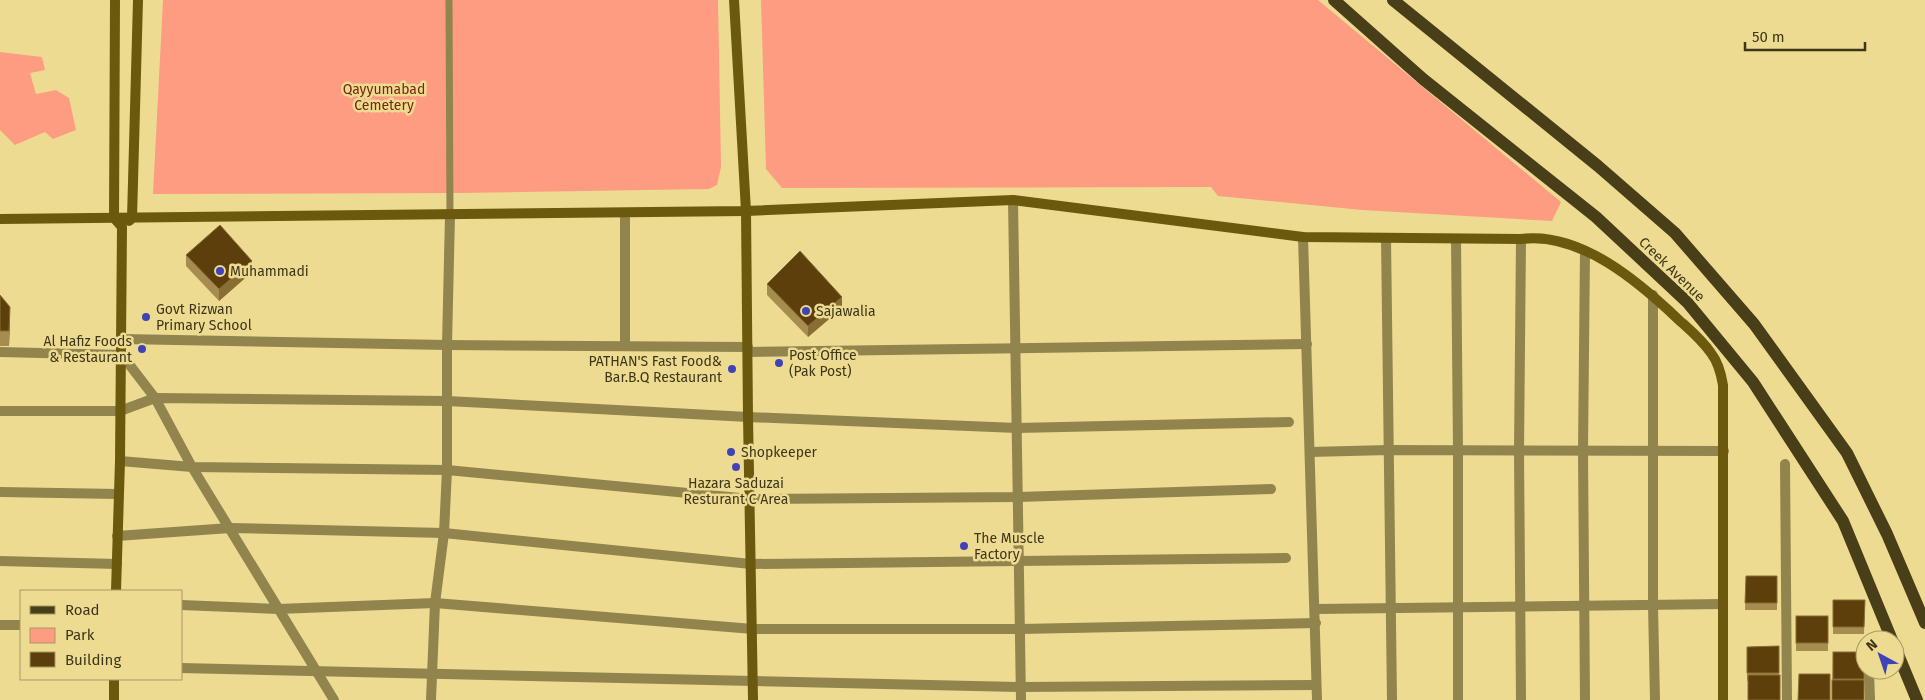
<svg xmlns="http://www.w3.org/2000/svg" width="1925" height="700" viewBox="0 0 1925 700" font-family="'Fira Sans',sans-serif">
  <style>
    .green { fill: #fe9c82 }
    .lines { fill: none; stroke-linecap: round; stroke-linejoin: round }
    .lane { stroke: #92844d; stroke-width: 7 }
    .street { stroke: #92844d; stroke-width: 10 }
    .secondary { stroke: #6b5a0d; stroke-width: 10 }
    .primary { stroke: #483e18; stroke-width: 12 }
    .wall { fill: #a68d4f }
    .shaded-wall { fill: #886e34 }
    .building { fill: #5d3f0c; stroke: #886e34 }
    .poi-dot { fill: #4043b7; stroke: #eedb92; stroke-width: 2 }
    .labels { text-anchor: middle; stroke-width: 5; stroke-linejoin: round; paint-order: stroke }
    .park-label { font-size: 14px; fill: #78260f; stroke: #eedb92 }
    .street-label { font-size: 14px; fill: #3d3618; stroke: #eedb92 }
    .poi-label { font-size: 14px; fill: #3d3618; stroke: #eedb92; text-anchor: start }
  </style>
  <rect width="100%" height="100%" fill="#eedb92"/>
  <g class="green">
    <polygon points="163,0 718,0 721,167 717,185 709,189 462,193 153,194"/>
    <polygon points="761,0 1318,0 1561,202 1552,221 1362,210 1218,196 1211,187 782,188 766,169"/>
    <polygon points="0,52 42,57 45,70 30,73 36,94 56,90 69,98 76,130 53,139 45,132 15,145 0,130"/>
  </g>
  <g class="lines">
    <polyline class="lane" points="449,0 450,215"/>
    <g class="street">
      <polyline points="1013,200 1021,700"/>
      <polyline points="1303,237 1317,700"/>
      <polyline points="1386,238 1392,700"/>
      <polyline points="1456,239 1458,450 1458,700"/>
      <polyline points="1521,239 1519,451 1521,700"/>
      <polyline points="1585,251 1583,451 1585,700"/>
      <polyline points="1653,295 1653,605 1655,700"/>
      <polyline points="122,339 447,345 748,347"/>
      <polyline points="625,346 625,213"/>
      <polyline points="0,352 122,355 155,398 192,467 334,700"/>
      <polyline points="748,352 1307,344"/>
      <polyline points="0,411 120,411 155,398 447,401 748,417 1017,428 1289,422"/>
      <polyline points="1310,452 1388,450 1724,451"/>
      <polyline points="120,461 192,467 447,470 750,499 1018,497 1271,489"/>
      <polyline points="1785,464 1787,700"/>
      <polyline points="0,492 118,494"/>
      <polyline points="117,536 230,528 444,533 751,564 1286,558"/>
      <polyline points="0,561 117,564"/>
      <polyline points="181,605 278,609 435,603 753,629 1020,629 1316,623"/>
      <polyline points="1316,609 1723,604"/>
      <polyline points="0,625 21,625"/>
      <polyline points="181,668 1021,687 1316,685"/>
      <polyline points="1869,670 1870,700"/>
      <polyline points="431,700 435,603 444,533 447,470 447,345 450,215"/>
    </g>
    <g class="secondary">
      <polyline points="115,0 114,218 122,227 120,461 116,591"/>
      <polyline points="734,0 746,211 748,417 753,700"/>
      <path d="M 0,219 L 746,211 L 1013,200 L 1303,237 L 1521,239 C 1580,231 1639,282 1679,320 C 1690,330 1702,340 1711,353 C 1718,362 1721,373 1723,385 L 1723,700"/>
      <polyline points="129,221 132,218 138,0"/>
      <polyline points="114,700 114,679"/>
    </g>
    <g class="primary">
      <polyline points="1334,0 1423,79 1596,217 1687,302 1753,382 1843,521 1892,640"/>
      <polyline points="1393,0 1598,166 1675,233 1754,324 1847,453 1887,534 1925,623"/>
      <polyline points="1895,647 1917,700"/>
    </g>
  </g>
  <g class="wall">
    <polygon points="186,255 252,272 219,301 186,266"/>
    <polygon points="767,284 842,308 808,337 767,295"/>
    <polygon points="0,295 10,321 9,346 0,346"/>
    <polygon points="1746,576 1777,576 1777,610 1745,610"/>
    <polygon points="1833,600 1865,600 1864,634 1833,634"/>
    <rect x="1796" y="616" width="32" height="35"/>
    <polygon points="1779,646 1779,675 1747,681 1747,647"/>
    <polygon points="1833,652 1864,652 1864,686 1832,700"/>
  </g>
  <g class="shaded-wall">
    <polygon points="252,261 252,272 219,301 219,289"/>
    <polygon points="842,297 842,308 808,337 808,326"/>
    <polygon points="10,307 10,321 9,346 9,331"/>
  </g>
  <g class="building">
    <polygon points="220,225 252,261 219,289 186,255"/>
    <polygon points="800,251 842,297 808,326 767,284"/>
    <polygon points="0,295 10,307 9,331 0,331"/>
    <polygon points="1746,576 1777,576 1777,603 1745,603"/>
    <polygon points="1833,600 1865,600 1864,627 1833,627"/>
    <rect x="1796" y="616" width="32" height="27"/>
    <polygon points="1779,646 1779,673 1747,673 1747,647"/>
    <rect x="1833" y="652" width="31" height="27"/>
    <polygon points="1799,674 1830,674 1830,700 1798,700"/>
    <rect x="1748" y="675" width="32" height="25"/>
    <rect x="1832" y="680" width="32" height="20"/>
  </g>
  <g class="poi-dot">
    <circle cx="220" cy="271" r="5"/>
    <circle cx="806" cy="311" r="5"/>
    <circle cx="146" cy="317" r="5"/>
    <circle cx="142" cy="349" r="5"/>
    <circle cx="779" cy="363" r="5"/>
    <circle cx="732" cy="369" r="5"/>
    <circle cx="731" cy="452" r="5"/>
    <circle cx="736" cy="467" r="5"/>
    <circle cx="964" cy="546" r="5"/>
  </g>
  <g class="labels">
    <g class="park-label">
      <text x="384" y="94">Qayyumabad<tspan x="384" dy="16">Cemetery</tspan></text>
    </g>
    <g class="street-label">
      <text transform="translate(1672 269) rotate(44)" y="5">Creek Avenue</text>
    </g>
    <g class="poi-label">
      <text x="230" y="276">Muhammadi</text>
      <text x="156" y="314">Govt Rizwan<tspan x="156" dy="16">Primary School</tspan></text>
      <text x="816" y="316">Sajawalia</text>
      <text x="132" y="346" text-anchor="end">Al Hafiz Foods<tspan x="132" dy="16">&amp; Restaurant</tspan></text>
      <text x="789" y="360">Post Office<tspan x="789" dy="16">(Pak Post)</tspan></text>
      <text x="722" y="366" text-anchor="end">PATHAN'S Fast Food&amp;<tspan x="722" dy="16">Bar.B.Q Restaurant</tspan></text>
      <text x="741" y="457">Shopkeeper</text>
      <text x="736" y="488" text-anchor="middle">Hazara Saduzai<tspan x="736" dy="16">Resturant C Area</tspan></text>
      <text x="974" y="543">The Muscle<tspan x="974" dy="16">Factory</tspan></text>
    </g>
  </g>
  <rect x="20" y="590" width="162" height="90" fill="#eedb92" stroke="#a79961"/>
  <rect x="30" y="606" width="25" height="8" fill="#483e18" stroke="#a79961"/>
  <text x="65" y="615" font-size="15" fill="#3d3618">Road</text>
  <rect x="30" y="628" width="25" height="15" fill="#fe9c82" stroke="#a79961"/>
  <text x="65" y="640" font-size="15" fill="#3d3618">Park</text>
  <rect x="30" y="652" width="25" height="15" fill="#5d3f0c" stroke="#a79961"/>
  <text x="65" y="665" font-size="15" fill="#3d3618">Building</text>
  <g transform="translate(1880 655) rotate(320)"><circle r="24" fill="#eedb92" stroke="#a79961"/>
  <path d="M0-4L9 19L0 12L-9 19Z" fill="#4043b7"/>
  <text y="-8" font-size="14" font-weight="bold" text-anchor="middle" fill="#3d3618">N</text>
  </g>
  <path d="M1745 42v8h120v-8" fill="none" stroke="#3d3618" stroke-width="2.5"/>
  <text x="1752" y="42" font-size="15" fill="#3d3618" stroke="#eedb92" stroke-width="4" paint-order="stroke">50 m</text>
</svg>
